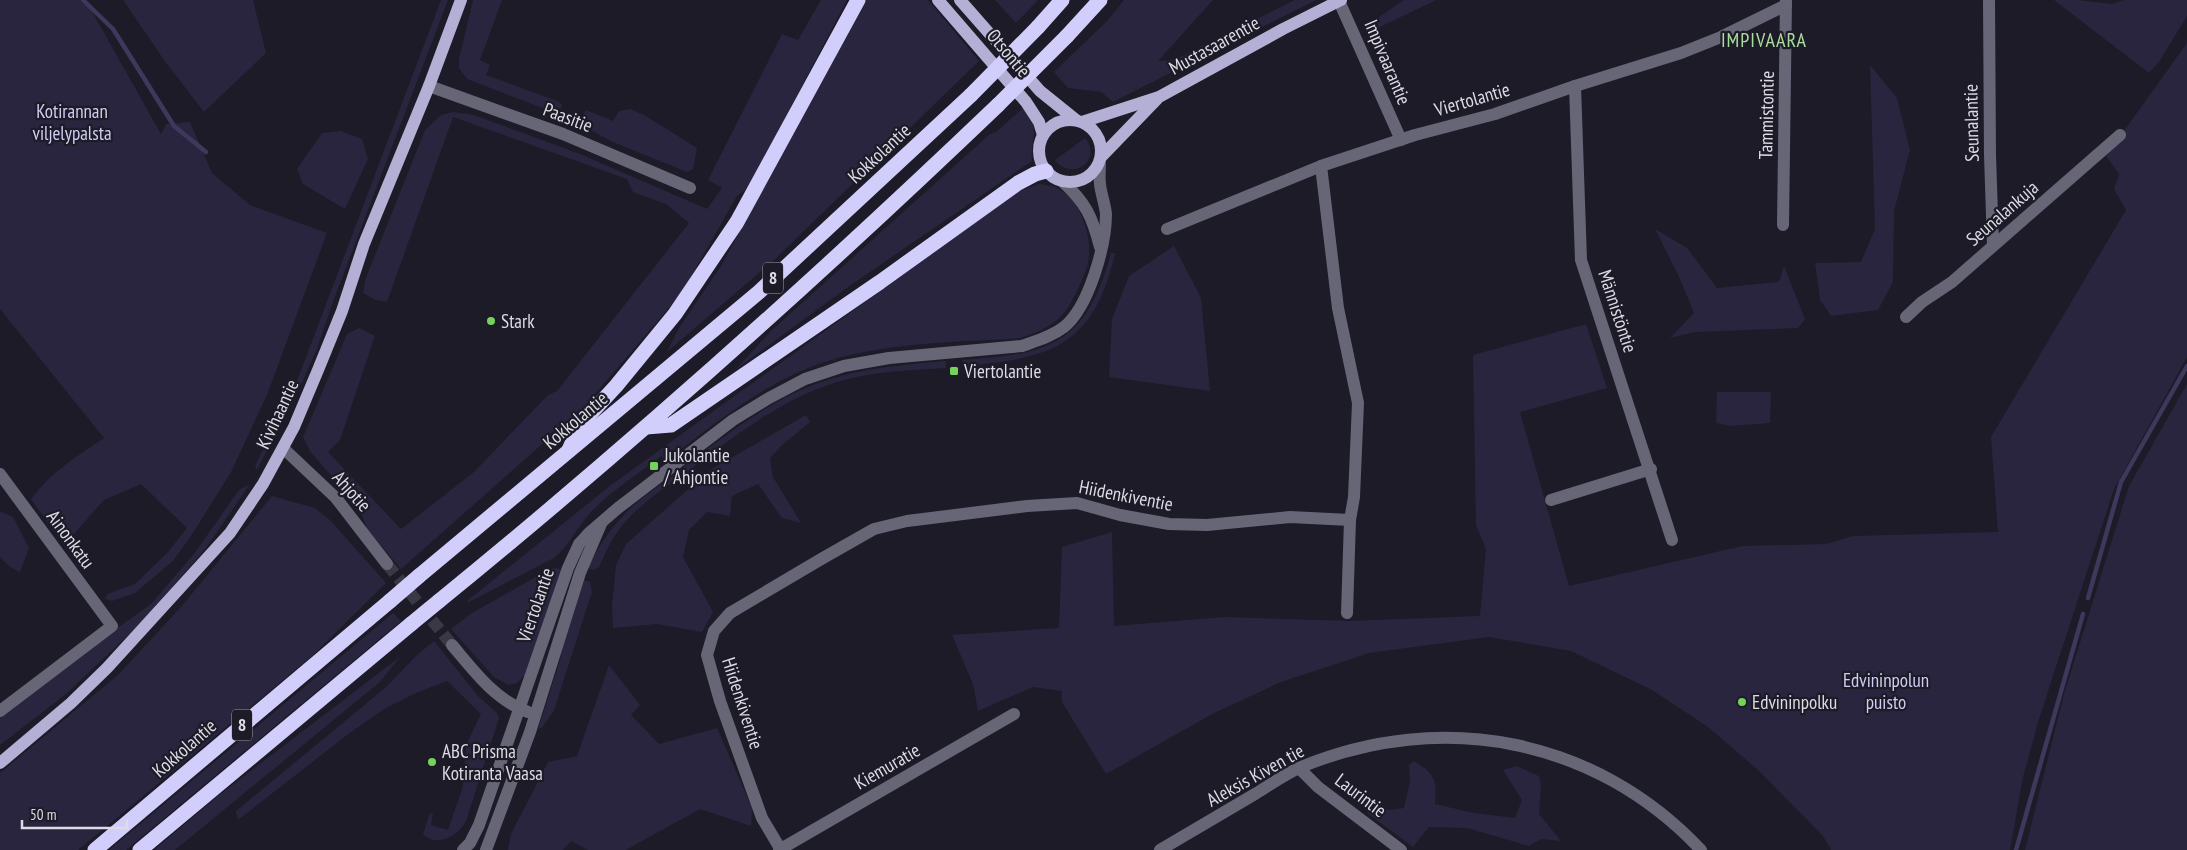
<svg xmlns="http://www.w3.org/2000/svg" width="2187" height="850" viewBox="0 0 2187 850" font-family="'PT Sans Narrow',sans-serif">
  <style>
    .green { fill: #29253e }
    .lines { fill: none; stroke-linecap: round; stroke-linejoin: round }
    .stream { stroke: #3d385c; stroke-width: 4.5 }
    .minor-tunnel { stroke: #393844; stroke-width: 12; stroke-dasharray: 12 6; stroke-linecap: butt }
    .minor { stroke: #676677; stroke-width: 12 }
    .major { stroke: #b4b0d5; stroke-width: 12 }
    .highway { stroke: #d2cefb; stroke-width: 15 }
    .highway-bridge { stroke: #d2cefb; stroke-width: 15 }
    .poi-dot { fill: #75d25a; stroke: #1c1b27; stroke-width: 2 }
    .labels { text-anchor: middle; stroke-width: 4.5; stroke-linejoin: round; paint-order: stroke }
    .shield { fill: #1c1b27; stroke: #a2a2ac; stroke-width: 1 }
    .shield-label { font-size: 18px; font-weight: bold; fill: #dcdce5 }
    .street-label { font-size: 19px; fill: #dcdce5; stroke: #1c1b27 }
    .park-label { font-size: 19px; fill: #d0cdf4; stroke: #1c1b27 }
    .poi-label { font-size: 19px; fill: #dcdce5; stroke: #1c1b27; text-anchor: start }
    .neighbourhood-label { font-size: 20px; letter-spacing: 1px; fill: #aadc9d; stroke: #1c1b27 }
  </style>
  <rect width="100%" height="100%" fill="#1c1b27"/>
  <g class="green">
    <path d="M 0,0 L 80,0 L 90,8 L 161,134 L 166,124 L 190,122 L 212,173 L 250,205 L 327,233 L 267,395 L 231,472 L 193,533 L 173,561 L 135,593 L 112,601 L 105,599 L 107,594 L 135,584 L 168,552 L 187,528 L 141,484 L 104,500 L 64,545 L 31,499 C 50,473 77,456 104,438 L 0,309 Z"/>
    <polygon points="123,0 253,0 266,53 204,112 164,60"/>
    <polygon points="441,0 448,0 334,299 317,349 299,389 257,470 255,466 297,381"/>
    <polygon points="473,0 502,0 480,60 490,65 486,75 560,102 562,106 560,111 555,113 467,79 459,68 459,59"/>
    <polygon points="821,0 847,0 749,187 737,196 681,294 583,408 401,569 368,530 359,508 310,451 303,437 347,334 359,328 375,336 340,440 328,452 401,529 474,472 548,395 557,391 689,223 666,204 633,192 627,179 453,117 387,302 376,300 363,293 365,280 425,130 441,115 453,112 474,115 580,154 707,209 722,188 708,180 782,34 798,40"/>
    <polygon points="866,0 928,0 979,61 774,260 667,352 679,328 721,266"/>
    <polygon points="995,0 1038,0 1016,23"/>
    <polygon points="1124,0 1213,0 1158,61 1174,60 1295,0 1316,0 1113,102 1101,92 1068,88 1054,72 1106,22"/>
    <polygon points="1404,0 1436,0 1376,29 1379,17"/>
    <polygon points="2054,0 2078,0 2112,4 2124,0 2187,0 2187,16 2159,62 2149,73"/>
    <polygon points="2187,43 2187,357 2114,489 2039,719 2023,777 2010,850 1831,850 1823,836 1758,770 1708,727 1652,690 1571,651 1489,637 1369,653 1281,682 1214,713 1106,774 1062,702 1062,691 1033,687 978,711 973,684 952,635 1059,628 1062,547 1112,532 1114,626 1225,617 1350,621 1480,616 1486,549 1476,525 1473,355 1586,324 1607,388 1520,412 1569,586 1742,546 1826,544 1853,536 1998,532 1991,437 2126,210 2114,189 2119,174 2106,156"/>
    <polygon points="1870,65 1897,98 1910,150 1894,211 1893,282 1878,310 1831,316 1820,300 1815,263 1861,262 1875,229"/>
    <path d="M 1023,108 C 1026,113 1031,119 1033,125 C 1036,137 1030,148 1032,161 L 848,287 L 735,370 L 771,331 L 990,134 L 996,132 Z"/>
    <path d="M 630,109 L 644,115 L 697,148 L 693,169 L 687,172 L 613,142 L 583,126 C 581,120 582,115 586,110 L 613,121 L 619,111 Z"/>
    <polygon points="341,131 362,139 368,159 345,209 303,184 297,169 322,133"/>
    <path d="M 1085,138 C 1103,159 1073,183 1055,160 Z"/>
    <path d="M 1040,184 C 1044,185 1050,185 1055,187 C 1081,198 1093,236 1088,263 C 1086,272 1081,282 1077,291 C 1072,301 1066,313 1057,320 C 1046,329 1033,334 1020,338 C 961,342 899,342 842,357 C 774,374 720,419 666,461 L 661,456 C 638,474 611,491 591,512 C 578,526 568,547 554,558 L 469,602 L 467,601 L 611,485 L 1004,202 L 1021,190 Z"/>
    <polygon points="1655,229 1687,248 1717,288 1779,282 1784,266 1805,319 1798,328 1694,332 1670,338 1694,313 1681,281"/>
    <polygon points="1174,246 1201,298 1210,391 1109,377 1112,319 1129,276"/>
    <path d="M 1111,253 L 1115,253 C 1093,348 1051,358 963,366 L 962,360 C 1050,354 1086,345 1111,253 Z"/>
    <path d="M 946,361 L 946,368 C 913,370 880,371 848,379 C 785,395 735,436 684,474 C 665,488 644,501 628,519 C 614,533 607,549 599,567 L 593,570 L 588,568 C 597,549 609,530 624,515 C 639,498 660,486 677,472 C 719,441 760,407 808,387 C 852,369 899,365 946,361 Z"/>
    <polygon points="2187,384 2187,850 2025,850 2064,694 2129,486"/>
    <polygon points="1717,392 1771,392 1770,423 1730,426 1716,423"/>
    <polygon points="806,415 810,422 781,446 770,458 773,477 801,523 782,518 758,484 732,496 730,516 707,512 689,530 683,557 713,612 702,632 657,624 613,628 612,606 616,565 626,544 710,470"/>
    <polygon points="250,484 206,548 143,621 66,694 0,745 0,712 151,604 194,554 239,490"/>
    <polygon points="272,496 315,508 330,520 386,583 311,657 78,850 0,850 0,773 119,674 181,607"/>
    <polygon points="0,511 13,517 29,548 20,572 10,567 0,557"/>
    <polygon points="557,568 561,570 525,675 517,683 508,685 494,677 451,629 472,613 550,569"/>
    <polygon points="584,580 590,582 592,592 554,710 542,728 538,729 560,660 567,624"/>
    <polygon points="393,613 401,621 126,850 109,850"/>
    <path d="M 434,641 L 478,696 L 497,713 L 499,718 L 466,821 C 459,836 436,848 423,834 L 430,813 L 433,814 L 431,825 L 448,830 L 463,786 L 466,745 L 481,714 L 447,681 L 416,693 L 384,709 L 347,735 L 238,820 L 236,811 L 385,688 L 418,654 Z"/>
    <polygon points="401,656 380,682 175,850 154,850 218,796"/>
    <polygon points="609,665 640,705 631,715 659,744 717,728 752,808 751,826 700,809 626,850 588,850 571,841 563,850 508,850 511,834 548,762 577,756"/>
    <path d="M 1414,761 C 1435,774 1437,779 1435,804 L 1474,813 L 1515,818 L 1522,800 L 1503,770 L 1516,766 L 1539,776 L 1541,786 L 1539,814 L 1561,841 L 1541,839 L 1529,846 L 1467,828 L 1429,827 L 1413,847 L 1367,813 L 1379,808 L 1390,810 L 1404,808 L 1410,781 L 1409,765 Z"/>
  </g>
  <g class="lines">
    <g class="stream">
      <polyline points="83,0 113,29 174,126 206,152"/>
      <polyline points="2088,598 2121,482 2187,366"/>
      <polyline points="2016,850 2083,614"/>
    </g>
    <polyline class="minor-tunnel" points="387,564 452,645"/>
    <g class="minor">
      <polyline points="1989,0 1990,155 1993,245"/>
      <polyline points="1339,1 1401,140"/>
      <polyline points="429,86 563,134 690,188"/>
      <polyline points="1575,86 1581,260 1672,540"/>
      <path d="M 1062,181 C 1086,203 1092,216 1100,247"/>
      <polyline points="1783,225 1786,0"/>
      <polyline points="1167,229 1321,166 1415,135 1495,114 1575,86 1681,53 1721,37 1786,5"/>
      <polyline points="1906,317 1922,302 1952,282 2120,135"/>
      <polyline points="283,448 336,498 387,564"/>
      <polyline points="0,474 112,626 0,711"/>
      <polyline points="1551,500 1651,469"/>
      <polyline points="1347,613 1350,520"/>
      <path d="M 452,645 C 474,671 495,700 528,712"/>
      <polyline points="1299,768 1318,787 1401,850"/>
      <path d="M 463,850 L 470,843 L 479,825 L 568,568 L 579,544 L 589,533 L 618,508 L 733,420 L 769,398 L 805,379 L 844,366 L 889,358 L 1022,346 C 1036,341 1051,337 1064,327 C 1089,307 1106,245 1106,214 C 1105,204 1101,194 1100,184 C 1099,177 1100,168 1100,161"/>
      <polyline points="486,850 530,732 580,573 601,524"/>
      <polyline points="779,850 1014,714"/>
      <polyline points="781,850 762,818 720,701 707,655 714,631 730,613 823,558 874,529 907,521 1027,506 1077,503 1120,515 1169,524 1207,525 1290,517 1350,520 1354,497 1358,403 1338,308 1321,166"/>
      <path d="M 1160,850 C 1192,831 1223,813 1255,794 C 1270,785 1285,774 1301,767 C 1442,709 1596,738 1701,850"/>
    </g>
    <g class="major">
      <polyline points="938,0 1026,102 1039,122 1043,135"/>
      <polyline points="960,0 1040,91 1076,120"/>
      <circle cx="1070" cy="151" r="31"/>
      <polyline points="1082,122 1159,97 1283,29 1341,0"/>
      <polyline points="1101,157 1157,99"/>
      <polyline points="0,763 71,703 107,668 230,533 263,484 294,427 318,370 342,311 364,244 429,86 461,0"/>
    </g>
    <g class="highway">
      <polyline points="1038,27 1062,0"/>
      <polyline points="1067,36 1100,0"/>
      <polyline points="646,427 671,425 880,282 1018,183 1035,174 1046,171"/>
      <polyline points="569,450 580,425 616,386 675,314 737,222 858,0"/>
      <polyline points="419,576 759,292 971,95"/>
      <path d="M 439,601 C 632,444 818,277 998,105"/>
      <polyline points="95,850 390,601"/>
      <polyline points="140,850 411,624"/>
    </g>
    <g class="highway-bridge">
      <polyline points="971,95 1038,27"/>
      <polyline points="998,105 1067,36"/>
      <polyline points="390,601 419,576"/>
      <polyline points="411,624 439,601"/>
    </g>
  </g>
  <g class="poi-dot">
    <circle cx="491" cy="321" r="5"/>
    <rect x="949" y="366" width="10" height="10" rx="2.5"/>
    <rect x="649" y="461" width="10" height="10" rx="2.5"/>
    <circle cx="1742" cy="702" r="5"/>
    <circle cx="432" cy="762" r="5"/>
  </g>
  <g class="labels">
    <g class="shield">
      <rect x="763" y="262.5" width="20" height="31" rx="4"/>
      <rect x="232" y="709.5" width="20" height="31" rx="4"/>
    </g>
    <g class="shield-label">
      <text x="773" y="284">8</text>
      <text x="242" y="731">8</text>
    </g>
    <g class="street-label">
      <text transform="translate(1214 45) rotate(-29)" y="7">Mustasaarentie</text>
      <text transform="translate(1009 53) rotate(50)" y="7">Otsontie</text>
      <text transform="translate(1388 62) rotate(67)" y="7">Impivaarantie</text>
      <text transform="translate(1472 99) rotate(-16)" y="7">Viertolantie</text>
      <text transform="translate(1766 115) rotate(-89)" y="7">Tammistontie</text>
      <text transform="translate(568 117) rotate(21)" y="7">Paasitie</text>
      <text transform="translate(1971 123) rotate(-91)" y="7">Seunalantie</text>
      <text transform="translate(879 153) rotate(-43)" y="7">Kokkolantie</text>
      <text transform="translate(2002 213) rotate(-41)" y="7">Seunalankuja</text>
      <text transform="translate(1618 311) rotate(72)" y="7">Männistöntie</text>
      <text transform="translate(277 414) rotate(-65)" y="7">Kivihaantie</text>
      <text transform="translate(575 420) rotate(-40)" y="7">Kokkolantie</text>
      <text transform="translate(352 491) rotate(48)" y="7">Ahjotie</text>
      <text transform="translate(1126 495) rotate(11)" y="7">Hiidenkiventie</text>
      <text transform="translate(71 539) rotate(54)" y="7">Ainonkatu</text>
      <text transform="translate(535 605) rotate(-71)" y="7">Viertolantie</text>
      <text transform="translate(743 703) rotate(72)" y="7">Hiidenkiventie</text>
      <text transform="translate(184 748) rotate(-41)" y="7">Kokkolantie</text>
      <text transform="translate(887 766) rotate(-30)" y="7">Kiemuratie</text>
      <text transform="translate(1255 775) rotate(-29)" y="7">Aleksis Kiven tie</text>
      <text transform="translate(1361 795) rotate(37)" y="7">Laurintie</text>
    </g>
    <g class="park-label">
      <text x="72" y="118">Kotirannan<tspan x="72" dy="22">viljelypalsta</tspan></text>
      <text x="1886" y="687">Edvininpolun<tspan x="1886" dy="22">puisto</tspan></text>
    </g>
    <g class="poi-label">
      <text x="501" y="328">Stark</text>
      <text x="964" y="378">Viertolantie</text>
      <text x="664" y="462">Jukolantie<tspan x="664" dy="22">/ Ahjontie</tspan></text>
      <text x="1752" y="709">Edvininpolku</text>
      <text x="442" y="758">ABC Prisma<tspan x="442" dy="22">Kotiranta Vaasa</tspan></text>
    </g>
    <g class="neighbourhood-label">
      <text x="1764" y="47">IMPIVAARA</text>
    </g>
  </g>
  <path d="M22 820v8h105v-8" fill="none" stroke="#dcdce5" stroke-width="2.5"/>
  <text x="30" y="820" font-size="15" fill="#dcdce5" stroke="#1c1b27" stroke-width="4" paint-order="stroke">50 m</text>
</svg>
